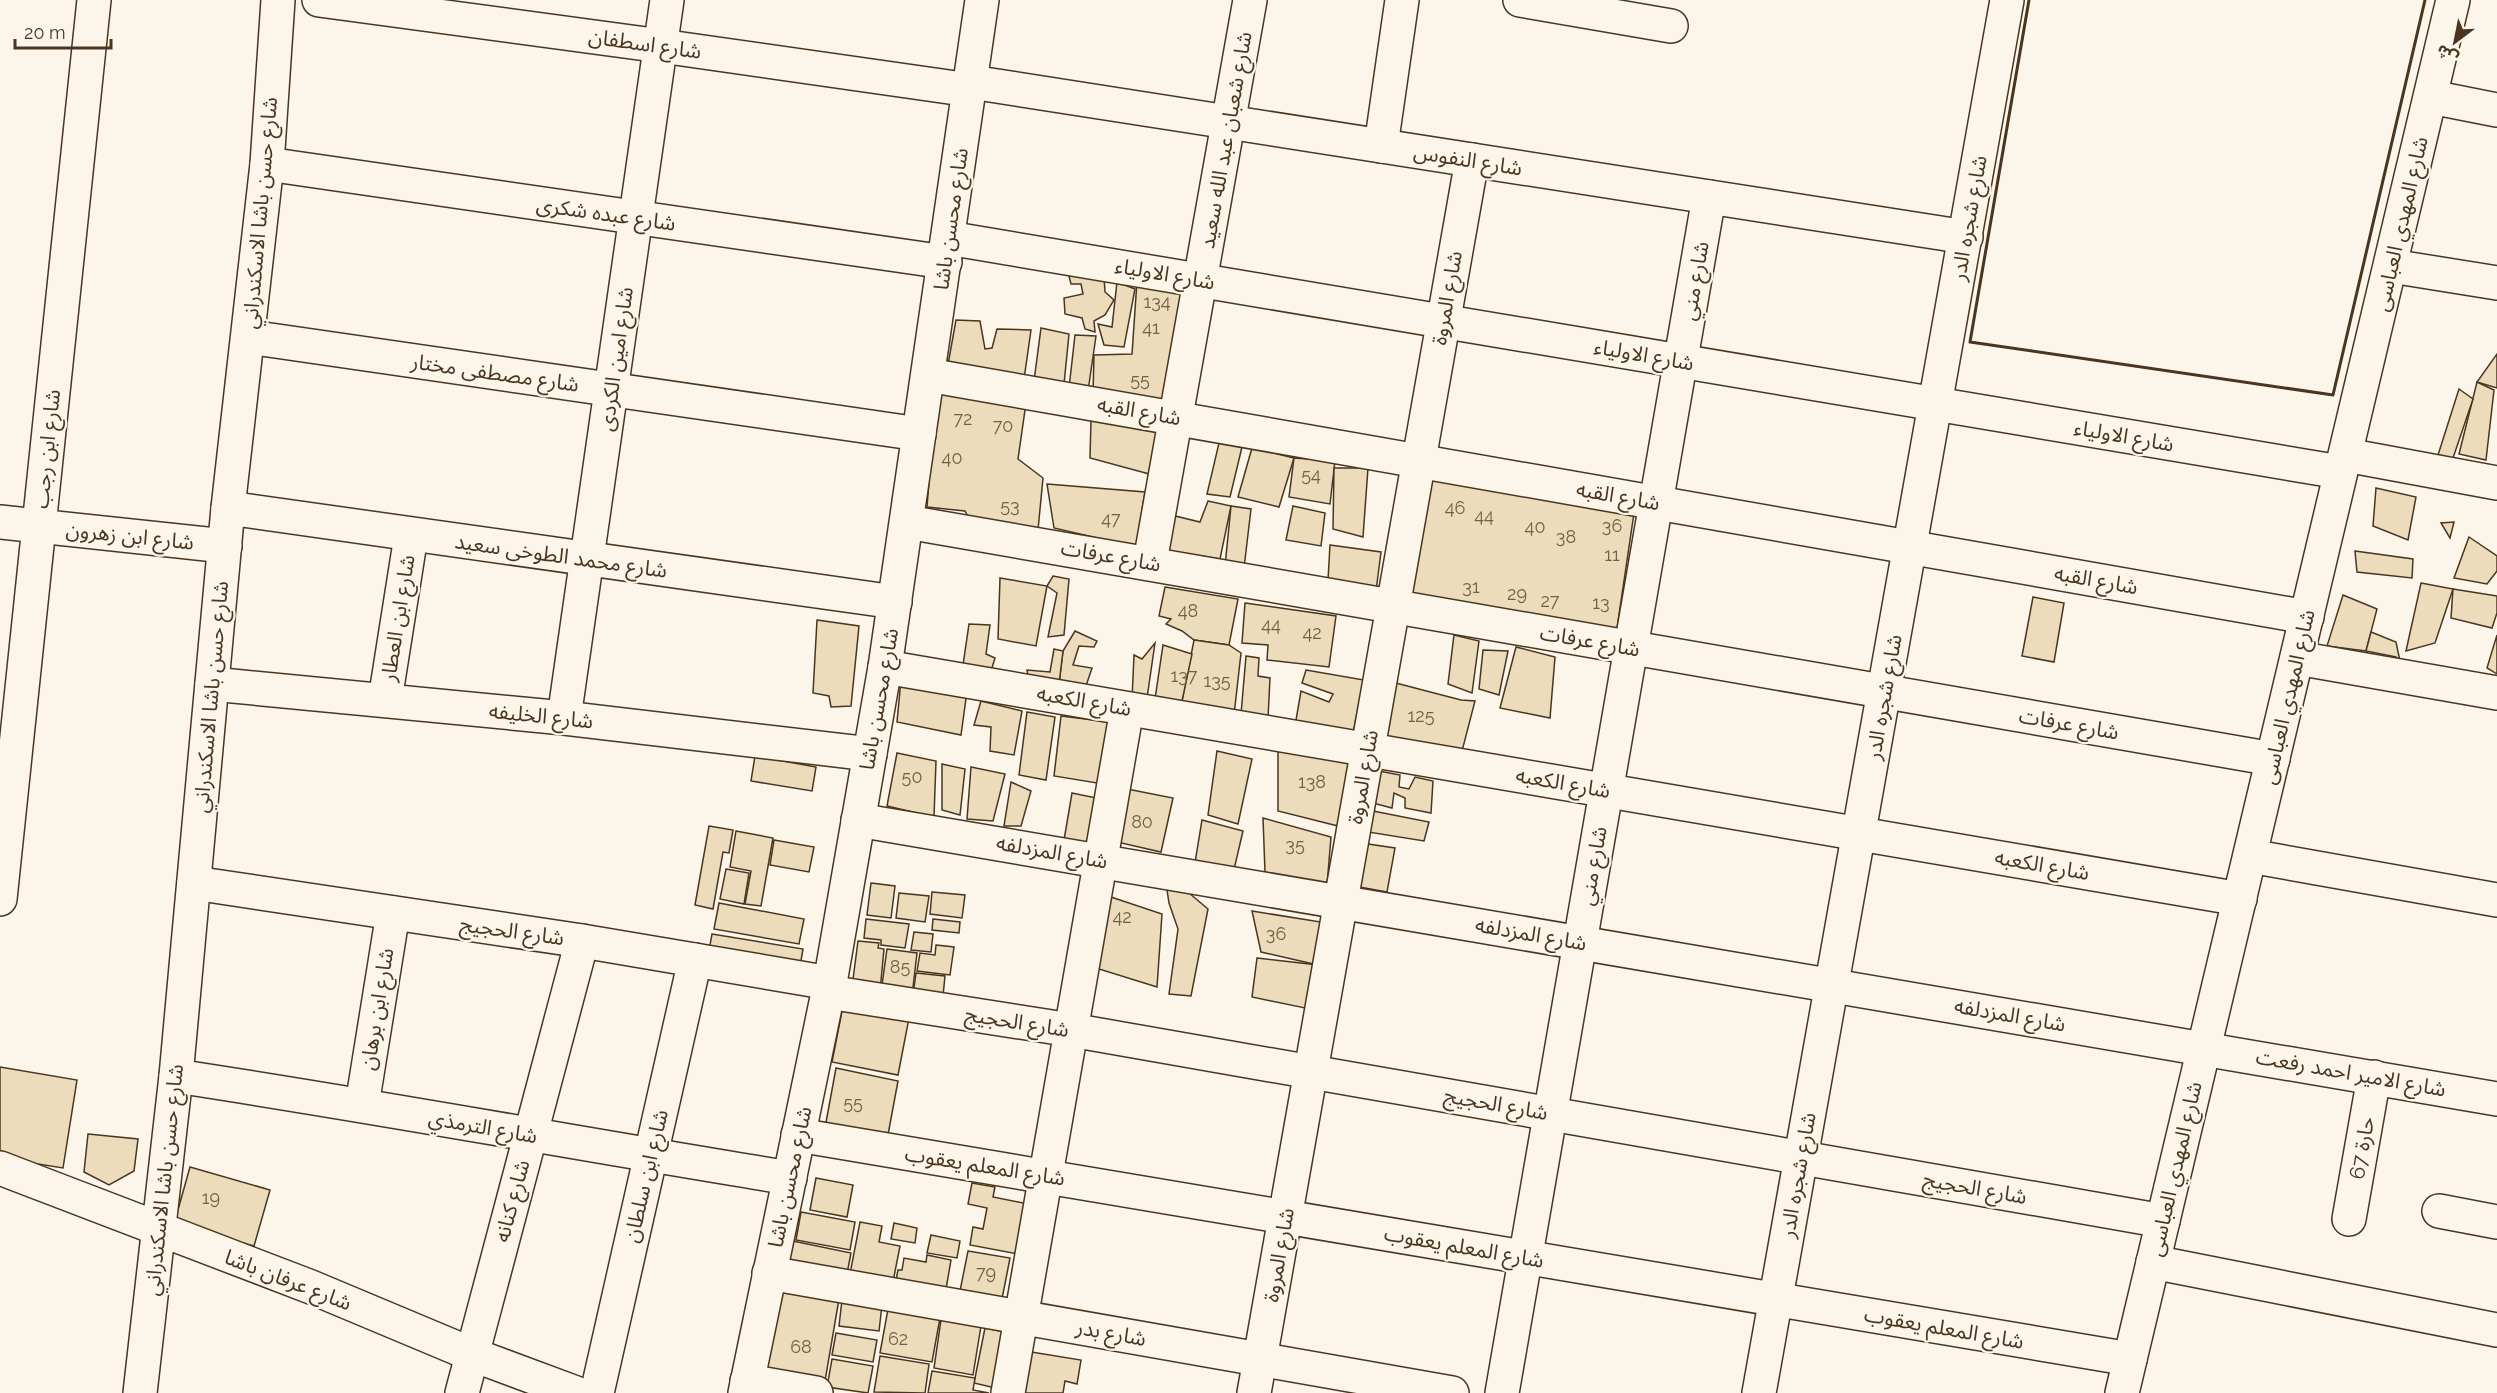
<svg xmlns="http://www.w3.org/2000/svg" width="2497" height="1393" viewBox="0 0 2497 1393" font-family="Raleway,'Noto Sans Arabic',sans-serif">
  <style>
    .building { fill: #ecdcbc; stroke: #4a3520; stroke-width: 1.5 }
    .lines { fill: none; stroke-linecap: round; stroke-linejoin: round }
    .minor-casing { stroke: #4a3520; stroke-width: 36 }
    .minor { stroke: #fbf6e9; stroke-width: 33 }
    .wall { stroke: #4a3520; stroke-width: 3 }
    .labels { text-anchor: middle; stroke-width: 4.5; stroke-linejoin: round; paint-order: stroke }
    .number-label { font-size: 18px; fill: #725f47 }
    .street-label { font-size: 21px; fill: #4a3520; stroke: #fbf6e9 }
  </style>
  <rect width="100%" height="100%" fill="#fbf6e9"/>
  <g class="building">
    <polygon points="1069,276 1104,277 1105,292 1114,300 1105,315 1094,321 1095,332 1085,329 1082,318 1065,314 1064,298 1083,294 1081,284 1071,284"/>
    <polygon points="1137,281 1183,290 1163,407 1093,394 1094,355 1132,354"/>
    <polygon points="1117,282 1135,289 1124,347 1104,345 1098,324 1112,327"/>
    <polygon points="956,320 980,321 985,349 992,348 997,329 1031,330 1023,386 947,370"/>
    <polygon points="1041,328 1069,334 1064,384 1034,381"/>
    <polygon points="1075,335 1096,336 1088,391 1069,388"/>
    <polygon points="2497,354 2497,388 2477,382"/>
    <polygon points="937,382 1026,403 1018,459 1043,478 1038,530 972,524 965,511 927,507"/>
    <polygon points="2477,382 2494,390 2486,460 2459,454"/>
    <polygon points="2459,389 2473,399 2452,461 2438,455"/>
    <polygon points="1091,420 1160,426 1153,475 1090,458"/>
    <polygon points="1219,443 1242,447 1230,497 1207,494"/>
    <polygon points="1252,448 1294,458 1279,507 1238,497"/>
    <polygon points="1294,458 1335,461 1330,504 1289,497"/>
    <polygon points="1334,468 1368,468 1363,537 1333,529"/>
    <polygon points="1425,473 1634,513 1616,635 1408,600"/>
    <polygon points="1047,484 1145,492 1136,547 1054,528"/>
    <polygon points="2376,488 2416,497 2408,540 2373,526"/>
    <polygon points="1208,501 1231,506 1220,559 1164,550 1167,514 1200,522"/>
    <polygon points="1231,506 1251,509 1244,568 1225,566"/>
    <polygon points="1293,506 1325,513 1321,546 1286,540"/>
    <polygon points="2454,522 2450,538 2441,523"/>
    <polygon points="2469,537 2497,556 2497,571 2487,584 2454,578"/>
    <polygon points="1330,545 1381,552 1376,591 1328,580"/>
    <polygon points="2355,551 2413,559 2412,578 2357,572"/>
    <polygon points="1053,576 1069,579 1064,635 1048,637 1057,593 1047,586"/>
    <polygon points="1000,578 1047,586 1036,646 998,639"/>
    <polygon points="2421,583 2453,589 2435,643 2406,651"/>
    <polygon points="1165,587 1238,599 1229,645 1194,640 1182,631 1166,624 1171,619 1159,616"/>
    <polygon points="2453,589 2497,596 2497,613 2492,628 2451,618"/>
    <polygon points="2343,595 2377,609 2366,651 2327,646"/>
    <polygon points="2033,597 2064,603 2054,662 2022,656"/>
    <polygon points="1245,603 1336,616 1329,667 1267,660 1268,645 1242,643"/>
    <polygon points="817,620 859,626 851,706 831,707 829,696 813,693"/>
    <polygon points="969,624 990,625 986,654 995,658 991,671 962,672"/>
    <polygon points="1075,631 1097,641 1094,647 1079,646 1073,665 1092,668 1085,689 1059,684 1063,651"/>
    <polygon points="2371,632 2396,642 2401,666 2396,657 2366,651"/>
    <polygon points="1454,635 1479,641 1472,693 1448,684"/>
    <polygon points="2497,635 2497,674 2487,668"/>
    <polygon points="1194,640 1229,645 1241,653 1234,715 1182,701"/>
    <polygon points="1155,643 1147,698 1132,700 1134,655 1142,659"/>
    <polygon points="1163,645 1192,654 1182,701 1155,699"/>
    <polygon points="1516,647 1555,657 1550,718 1500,708"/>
    <polygon points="1054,649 1063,651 1059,684 1029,682 1027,670 1050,672"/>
    <polygon points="1483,650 1508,651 1499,695 1479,689"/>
    <polygon points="1246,656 1259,658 1258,676 1270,678 1268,718 1241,714"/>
    <polygon points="1306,670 1364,680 1352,738 1295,726 1301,691 1329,702 1333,694 1302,683"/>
    <polygon points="901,680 967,691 961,735 897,722"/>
    <polygon points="1392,682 1461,700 1475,701 1461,755 1379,742"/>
    <polygon points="981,701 1022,711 1014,755 990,751 991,727 974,725"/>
    <polygon points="1027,712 1055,717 1046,780 1019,775"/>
    <polygon points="1061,716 1110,722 1103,784 1054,776"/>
    <polygon points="1278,750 1354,762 1342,827 1278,811"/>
    <polygon points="1217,751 1252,759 1238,824 1208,815"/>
    <polygon points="897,753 936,761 934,817 887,806"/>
    <polygon points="755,756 816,767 812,791 751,781"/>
    <polygon points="942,764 965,769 960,815 942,810"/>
    <polygon points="971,767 1005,774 993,821 967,819"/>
    <polygon points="1374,770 1400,775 1399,787 1409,789 1415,777 1433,781 1431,813 1405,808 1405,798 1394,793 1392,808 1369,802"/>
    <polygon points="1011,782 1031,791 1021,826 1004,826"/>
    <polygon points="1122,788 1173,798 1161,852 1117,842"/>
    <polygon points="1072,793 1106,800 1095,853 1063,846"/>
    <polygon points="1373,811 1429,822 1424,841 1368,832"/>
    <polygon points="1263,818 1331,837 1327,885 1265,872"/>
    <polygon points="1202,820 1243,831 1232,878 1194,869"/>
    <polygon points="709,826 733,830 729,853 723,852 713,909 695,905"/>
    <polygon points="736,831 773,838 761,906 745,904 751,871 730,867"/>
    <polygon points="774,840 814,847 809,872 770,865"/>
    <polygon points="1361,843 1395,848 1387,892 1354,886"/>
    <polygon points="726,869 749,873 744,904 720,899"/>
    <polygon points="871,883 895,886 891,918 867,915"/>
    <polygon points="1183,888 1208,909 1191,996 1169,994 1178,929 1169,903 1167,890"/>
    <polygon points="932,892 965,895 962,918 930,914"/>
    <polygon points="899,893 929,896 925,922 896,918"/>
    <polygon points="1105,895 1162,914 1157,987 1099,969"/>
    <polygon points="719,903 804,919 799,944 714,929"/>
    <polygon points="1252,911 1327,923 1318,965 1261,952"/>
    <polygon points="866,919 909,924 905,948 881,945 881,940 864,938"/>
    <polygon points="933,919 960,922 959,933 932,930"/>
    <polygon points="914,932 933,934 931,952 911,950"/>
    <polygon points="712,934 803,949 799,972 708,956"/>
    <polygon points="858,941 879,943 878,948 884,949 880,991 852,987"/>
    <polygon points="936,945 954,947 950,975 917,971 920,953 935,955"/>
    <polygon points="887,949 917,953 912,996 881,992"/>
    <polygon points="1257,958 1318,965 1305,1008 1252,997"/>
    <polygon points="916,973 945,976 942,1006 912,1002"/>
    <polygon points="844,1001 910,1013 898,1075 832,1062"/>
    <polygon points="0,1067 77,1080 63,1168 0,1158"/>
    <polygon points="836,1068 898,1081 887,1140 825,1128"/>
    <polygon points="88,1134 138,1139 134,1171 109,1185 84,1172"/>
    <polygon points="190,1167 270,1190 254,1246 174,1224"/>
    <polygon points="816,1178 853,1185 847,1217 810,1210"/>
    <polygon points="972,1183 995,1187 993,1197 1028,1204 1018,1254 970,1245 973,1227 983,1229 987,1208 968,1204"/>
    <polygon points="801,1212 855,1222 850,1250 796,1240"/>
    <polygon points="860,1222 882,1226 879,1242 900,1246 892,1287 849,1279"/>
    <polygon points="894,1223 917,1228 915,1243 891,1239"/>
    <polygon points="931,1235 960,1241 957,1258 927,1253"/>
    <polygon points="793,1241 851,1253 846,1279 788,1268"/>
    <polygon points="968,1251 1010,1258 1001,1304 959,1296"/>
    <polygon points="927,1255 951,1260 945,1295 895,1285 898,1270 902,1270 904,1258 926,1262"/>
    <polygon points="780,1288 839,1299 824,1387 764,1376"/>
    <polygon points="842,1300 882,1305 879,1331 839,1326"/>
    <polygon points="888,1309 940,1318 932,1362 880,1353"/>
    <polygon points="941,1320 981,1326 973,1375 934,1368"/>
    <polygon points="985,1328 1015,1334 1004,1390 974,1383"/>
    <polygon points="836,1333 877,1340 873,1362 832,1355"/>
    <polygon points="1025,1351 1081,1360 1077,1384 1065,1381 1063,1393 1018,1393"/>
    <polygon points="880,1356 929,1364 925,1393 874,1392"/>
    <polygon points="832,1359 873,1366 868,1393 827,1387"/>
    <polygon points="932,1371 975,1378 973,1390 989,1393 928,1393"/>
  </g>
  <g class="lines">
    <defs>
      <g id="minor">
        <polyline points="319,0 661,46 970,90"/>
        <polyline points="1520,0 1671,26"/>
        <polyline points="971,82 1966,237"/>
        <polyline points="2431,97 2497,110"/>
        <polyline points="1381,146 1402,0"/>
        <polyline points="267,164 945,262"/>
        <polyline points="948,238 2340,472"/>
        <polyline points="2391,266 2497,283"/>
        <polyline points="249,337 919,434"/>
        <polyline points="928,375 2307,617"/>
        <polyline points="2346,455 2497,483"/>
        <polyline points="228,508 895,602"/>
        <polyline points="0,522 225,546"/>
        <polyline points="907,522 2273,759"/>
        <polyline points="1150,562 1250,0"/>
        <polyline points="2297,658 2497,693"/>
        <polyline points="885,667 2240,899"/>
        <polyline points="212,684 564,718 870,754"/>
        <polyline points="385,700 411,536"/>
        <polyline points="564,718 667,0"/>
        <polyline points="858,820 2497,1099"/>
        <polyline points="2250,856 2497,900"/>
        <polyline points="194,883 582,941 830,983"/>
        <polyline points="0,899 94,0"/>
        <polyline points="828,992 1071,1030 2163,1221"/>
        <path d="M 176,1076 C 381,1107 585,1145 790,1178"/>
        <polyline points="362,1105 393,913"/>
        <polyline points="798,1135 2130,1359"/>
        <polyline points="0,1168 311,1287 471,1354 576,1393"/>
        <polyline points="2439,1211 2497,1222"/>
        <polyline points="2349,1219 2374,1077"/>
        <polyline points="2153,1262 2497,1330"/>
        <polyline points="769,1273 1452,1393"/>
        <polyline points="747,1381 816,1393"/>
        <polyline points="140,1393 176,1076 228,508 267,164 278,0"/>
        <polyline points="462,1393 582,941"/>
        <polyline points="597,1393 695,960"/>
        <polyline points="745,1393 830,983 885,667 982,0"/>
        <polyline points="1008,1393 1127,709"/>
        <polyline points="1254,1393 1472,160"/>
        <polyline points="1502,1393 1709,197"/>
        <polyline points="1759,1393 2007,0"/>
        <polyline points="2122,1393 2453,0"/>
      </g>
    </defs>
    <use href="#minor" class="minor-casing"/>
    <use href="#minor" class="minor"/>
    <polyline class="wall" points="2029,0 1970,342 2333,395 2425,0"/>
  </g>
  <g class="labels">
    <g class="number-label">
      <text x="1157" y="308">134</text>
      <text x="1151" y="334">41</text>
      <text x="1140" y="386">55</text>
      <text x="963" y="425">72</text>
      <text x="1003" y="432">70</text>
      <text x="952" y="464">40</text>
      <text x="1311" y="481">54</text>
      <text x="1010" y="512">53</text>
      <text x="1455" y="514">46</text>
      <text x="1484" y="522">44</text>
      <text x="1111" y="525">47</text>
      <text x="1612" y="532">36</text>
      <text x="1535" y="533">40</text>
      <text x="1566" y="543">38</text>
      <text x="1612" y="561">11</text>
      <text x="1471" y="593">31</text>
      <text x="1517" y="600">29</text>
      <text x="1550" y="607">27</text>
      <text x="1601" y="609">13</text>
      <text x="1188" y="617">48</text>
      <text x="1271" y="631">44</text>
      <text x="1312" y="639">42</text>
      <text x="1184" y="682">137</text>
      <text x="1217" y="687">135</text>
      <text x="1421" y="722">125</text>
      <text x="912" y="783">50</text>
      <text x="1312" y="788">138</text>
      <text x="1142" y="828">80</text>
      <text x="1295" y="851">35</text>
      <text x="1122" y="923">42</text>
      <text x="1276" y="940">36</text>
      <text x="900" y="973">85</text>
      <text x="853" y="1109">55</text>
      <text x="211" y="1204">19</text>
      <text x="986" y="1279">79</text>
      <text x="898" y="1345">62</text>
      <text x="801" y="1353">68</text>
    </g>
    <g class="street-label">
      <text transform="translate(645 44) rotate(8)" y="7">شارع اسطفان</text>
      <text transform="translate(1226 140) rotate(-80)" y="7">شارع شعبان عبد الله سعيد</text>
      <text transform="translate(1468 160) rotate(9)" y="7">شارع النفوس</text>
      <text transform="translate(260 213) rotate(-85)" y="7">شارع حسن باشا الاسكندراني</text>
      <text transform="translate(606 214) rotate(8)" y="7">شارع عبده شكرى</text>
      <text transform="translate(1969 218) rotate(-80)" y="7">شارع شجره الدر</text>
      <text transform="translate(951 219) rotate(-82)" y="7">شارع محسن باشا</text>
      <text transform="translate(2401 224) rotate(-77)" y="7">شارع المهدي العباسى</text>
      <text transform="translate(1165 274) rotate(10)" y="7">شارع الاولياء</text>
      <text transform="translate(1695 281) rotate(-80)" y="7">شارع مني</text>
      <text transform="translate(1447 298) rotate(-80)" y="7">شارع المروة</text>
      <text transform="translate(1644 355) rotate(10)" y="7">شارع الاولياء</text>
      <text transform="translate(616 359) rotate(-82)" y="7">شارع امين الكردى</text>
      <text transform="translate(495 373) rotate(8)" y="7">شارع مصطفى مختار</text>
      <text transform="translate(1139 411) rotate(10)" y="7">شارع القبه</text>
      <text transform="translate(2124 436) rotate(10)" y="7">شارع الاولياء</text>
      <text transform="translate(47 449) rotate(-84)" y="7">شارع ابن رجب</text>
      <text transform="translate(1618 496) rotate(10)" y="7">شارع القبه</text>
      <text transform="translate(130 536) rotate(6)" y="7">شارع ابن زهرون</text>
      <text transform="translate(561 556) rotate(8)" y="7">شارع محمد الطوخى سعيد</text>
      <text transform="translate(1111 556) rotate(10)" y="7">شارع عرفات</text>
      <text transform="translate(2096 580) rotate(10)" y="7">شارع القبه</text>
      <text transform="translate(398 618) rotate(-81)" y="7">شارع ابن العطار</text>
      <text transform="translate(1590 641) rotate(10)" y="7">شارع عرفات</text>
      <text transform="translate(211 697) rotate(-85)" y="7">شارع حسن باشا الاسكندراني</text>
      <text transform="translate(1884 697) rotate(-80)" y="7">شارع شجره الدر</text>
      <text transform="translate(2288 697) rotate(-77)" y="7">شارع المهدي العباسى</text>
      <text transform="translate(879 699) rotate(-80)" y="7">شارع محسن باشا</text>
      <text transform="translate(1084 701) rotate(10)" y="7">شارع الكعبه</text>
      <text transform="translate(541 716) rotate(6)" y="7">شارع الخليفه</text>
      <text transform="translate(2069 724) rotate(10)" y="7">شارع عرفات</text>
      <text transform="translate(1363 777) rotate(-80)" y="7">شارع المروة</text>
      <text transform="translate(1563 783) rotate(10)" y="7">شارع الكعبه</text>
      <text transform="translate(1052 852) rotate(10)" y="7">شارع المزدلفه</text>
      <text transform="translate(2042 865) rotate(10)" y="7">شارع الكعبه</text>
      <text transform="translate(1593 866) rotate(-80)" y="7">شارع مني</text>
      <text transform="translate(512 931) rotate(8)" y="7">شارع الحجيج</text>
      <text transform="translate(1531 934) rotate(10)" y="7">شارع المزدلفه</text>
      <text transform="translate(377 1009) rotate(-81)" y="7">شارع ابن برهان</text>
      <text transform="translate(2010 1015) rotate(10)" y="7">شارع المزدلفه</text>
      <text transform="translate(1017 1022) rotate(9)" y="7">شارع الحجيج</text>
      <text transform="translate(2351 1073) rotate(10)" y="7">شارع الامير احمد رفعت</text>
      <text transform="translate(1496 1104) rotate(10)" y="7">شارع الحجيج</text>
      <text transform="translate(483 1127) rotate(10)" y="7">شارع الترمذي</text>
      <text transform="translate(2362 1148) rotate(-80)" y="7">حارة 67</text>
      <text transform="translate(985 1166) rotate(9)" y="7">شارع المعلم يعقوب</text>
      <text transform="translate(2175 1169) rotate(-77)" y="7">شارع المهدي العباسى</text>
      <text transform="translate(1798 1175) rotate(-80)" y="7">شارع شجره الدر</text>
      <text transform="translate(646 1176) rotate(-77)" y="7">شارع ابن سلطان</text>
      <text transform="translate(790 1177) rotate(-78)" y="7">شارع محسن باشا</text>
      <text transform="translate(164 1180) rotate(-84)" y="7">شارع حسن باشا الاسكندراني</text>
      <text transform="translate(1975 1188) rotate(10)" y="7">شارع الحجيج</text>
      <text transform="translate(512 1201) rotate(-75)" y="7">شارع كنانه</text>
      <text transform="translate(1464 1247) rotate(10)" y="7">شارع المعلم يعقوب</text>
      <text transform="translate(1279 1255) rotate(-80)" y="7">شارع المروة</text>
      <text transform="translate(288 1280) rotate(21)" y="7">شارع عرفان باشا</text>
      <text transform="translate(1944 1328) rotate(10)" y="7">شارع المعلم يعقوب</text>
      <text transform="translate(1111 1333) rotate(10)" y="7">شارع بدر</text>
    </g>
  </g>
  <g transform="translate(2455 42) rotate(212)" stroke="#fbf6e9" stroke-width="4.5" paint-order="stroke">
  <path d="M0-4.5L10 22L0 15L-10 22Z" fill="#4a3520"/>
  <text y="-9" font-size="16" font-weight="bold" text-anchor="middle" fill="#4a3520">ش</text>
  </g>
  <path d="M15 39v9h96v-9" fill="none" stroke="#4a3520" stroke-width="3"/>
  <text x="24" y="39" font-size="18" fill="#4a3520" stroke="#fbf6e9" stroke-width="4.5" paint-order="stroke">20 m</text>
</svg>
